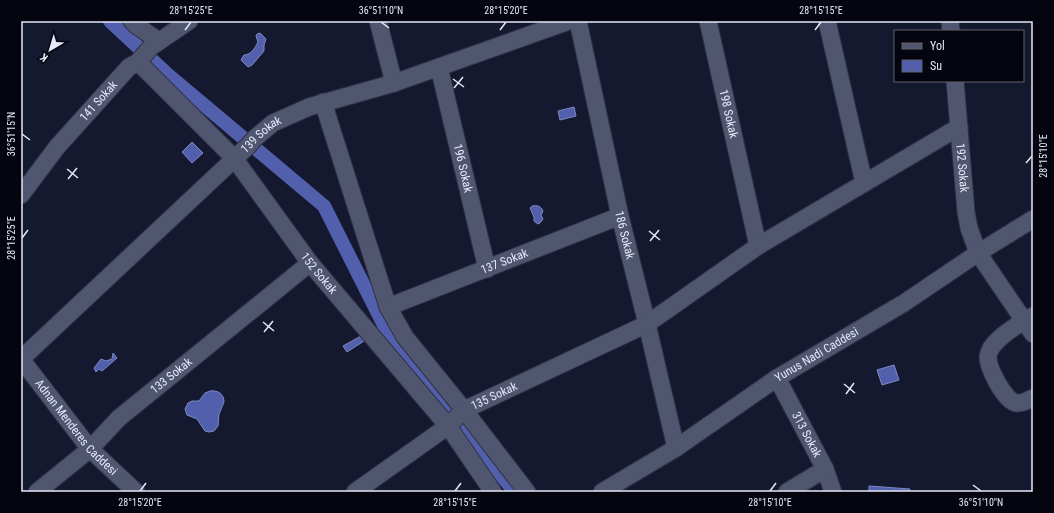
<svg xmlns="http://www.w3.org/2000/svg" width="1054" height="513" viewBox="0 0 1054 513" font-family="'Roboto Condensed',sans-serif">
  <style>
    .water { fill: #525fac; stroke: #7e88c2 }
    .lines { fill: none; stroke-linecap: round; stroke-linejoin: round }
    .canal { stroke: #525fac; stroke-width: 14 }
    .minor-casing { stroke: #303243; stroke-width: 19 }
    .minor { stroke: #505670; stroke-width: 17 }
    .ticks { fill: none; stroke: #e4e8f7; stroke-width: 1.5 }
    .labels { text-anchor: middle; stroke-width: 3.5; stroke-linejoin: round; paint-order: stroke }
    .street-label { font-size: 12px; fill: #e4e8f7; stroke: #04050e }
    .neatline { fill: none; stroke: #e4e8f7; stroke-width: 1.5 }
    .ticks-label { font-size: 10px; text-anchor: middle; fill: #e4e8f7 }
  </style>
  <rect width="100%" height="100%" fill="#15192f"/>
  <g class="water">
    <path d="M 260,33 L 266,39 L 264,45 L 264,51 L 252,65 L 248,67 L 241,60 L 244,55 C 251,55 255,48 258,42 L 256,36 L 257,34 Z"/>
    <polygon points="574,107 576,116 560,120 558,111"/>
    <polygon points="192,142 203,153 192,163 182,152"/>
    <path d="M 532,206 C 537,205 541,206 543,211 L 541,215 L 543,219 L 540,223 L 538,224 L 534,221 L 534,217 L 530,208 Z"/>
    <polygon points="361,336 364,341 347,352 343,346"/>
    <polygon points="113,353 117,358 102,371 99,369 96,372 94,368 101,359 106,361 112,359"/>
    <polygon points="894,365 899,380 882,385 877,370"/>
    <path d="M 210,391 C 218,390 224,394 224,402 L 219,414 L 218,426 L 214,431 L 209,432 L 205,431 L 197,419 L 187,415 L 185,409 L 188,403 L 192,401 L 199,401 L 205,393 Z"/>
    <polygon points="869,486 910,489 909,492 869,492"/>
  </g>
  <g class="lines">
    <polyline class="canal" points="110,21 166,73 324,206 396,349 515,492"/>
    <defs>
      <g id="minor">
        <polyline points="132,21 137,26 159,41"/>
        <polyline points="378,21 394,83"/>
        <path id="s1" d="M 578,21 L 620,216 L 647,324 L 676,448"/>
        <path id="s2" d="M 708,21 L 758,246"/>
        <polyline points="827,21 864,183"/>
        <polyline points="950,21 951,31"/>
        <path id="s3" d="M 138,62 L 234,158 L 310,263 L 448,426 L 493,492"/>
        <path id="s4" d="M 439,67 L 487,269"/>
        <path id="s5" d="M 955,81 L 966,212 L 969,228 L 978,253 L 1033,334"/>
        <polyline points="323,102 388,307 405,337 464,410 527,492"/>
        <path id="s6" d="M 21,195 L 57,147 L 129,67 L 138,62 L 151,47 L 189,21"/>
        <path id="s7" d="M 388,307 L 620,216"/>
        <path d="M 1033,316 C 1019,324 1001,334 991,348 C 990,350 988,354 988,357 C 988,368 1004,400 1016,403 C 1022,404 1028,400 1033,398"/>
        <path id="s8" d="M 21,359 L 248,146 L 255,138 L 273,123 L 309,107 L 394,83 L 569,21"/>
        <path id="s9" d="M 21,359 L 90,449 L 136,492"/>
        <path id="s10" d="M 777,378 L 825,469 L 833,492"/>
        <path id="s11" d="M 37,492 L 90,449 L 119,418 L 310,263"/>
        <path id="s12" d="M 355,492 L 448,426 L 464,410 L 647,324 L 758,246 L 959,127"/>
        <path id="s13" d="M 602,492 L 676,448 L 777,378 L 904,303 L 978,253 L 1033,219"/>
        <polyline points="787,492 825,469"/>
      </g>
    </defs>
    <use href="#minor" class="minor-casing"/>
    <use href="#minor" class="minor"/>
  </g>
  <path class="ticks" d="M 381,22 L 389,28M 185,30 L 191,22M 500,30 L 506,22M 815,30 L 821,22M 453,79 L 464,87M 454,88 L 463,77M 22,134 L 30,140M 1026,163 L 1032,156M 67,169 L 78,178M 68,179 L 77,168M 649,231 L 660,240M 22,238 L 28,230M 650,241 L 659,230M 263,322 L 274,331M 264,332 L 273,321M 844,384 L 855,393M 846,394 L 854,383M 973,485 L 981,491M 140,491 L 146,483M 455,491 L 461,483M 770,491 L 776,483"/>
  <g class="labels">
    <g class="street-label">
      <text dy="4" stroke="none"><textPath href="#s6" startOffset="122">141 Sokak</textPath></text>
      <text dy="4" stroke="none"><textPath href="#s2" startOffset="95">198 Sokak</textPath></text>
      <text dy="4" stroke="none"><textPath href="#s8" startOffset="329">139 Sokak</textPath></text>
      <text dy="4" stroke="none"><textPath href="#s4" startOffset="104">196 Sokak</textPath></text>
      <text dy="4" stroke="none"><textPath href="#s5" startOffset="87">192 Sokak</textPath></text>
      <text dy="4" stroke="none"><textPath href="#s1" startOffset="219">186 Sokak</textPath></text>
      <text dy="4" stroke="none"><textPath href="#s7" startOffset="125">137 Sokak</textPath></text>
      <text dy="4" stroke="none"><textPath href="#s3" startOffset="279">152 Sokak</textPath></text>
      <text dy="4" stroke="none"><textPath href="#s13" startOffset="255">Yunus Nadi Caddesi</textPath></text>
      <text dy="4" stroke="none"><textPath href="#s11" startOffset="178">133 Sokak</textPath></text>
      <text dy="4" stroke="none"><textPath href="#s12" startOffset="170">135 Sokak</textPath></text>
      <text dy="4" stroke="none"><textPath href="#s9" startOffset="88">Adnan Menderes Caddesi</textPath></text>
      <text dy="4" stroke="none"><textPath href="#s10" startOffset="64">313 Sokak</textPath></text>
    </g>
  </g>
  <rect width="1054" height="513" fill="none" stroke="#04050e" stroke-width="44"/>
  <rect x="894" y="30" width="130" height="52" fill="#04050e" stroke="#5e606b"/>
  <rect x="902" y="43" width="20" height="6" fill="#505670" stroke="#5e606b"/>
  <text x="930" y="50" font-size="12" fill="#e4e8f7">Yol</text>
  <rect x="902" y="60" width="20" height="12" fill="#525fac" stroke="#5e606b"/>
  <text x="930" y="70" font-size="12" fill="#e4e8f7">Su</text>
  <g transform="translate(50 50) rotate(218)" stroke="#04050e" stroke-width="3" paint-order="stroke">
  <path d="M0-3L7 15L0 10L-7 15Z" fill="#e4e8f7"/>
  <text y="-6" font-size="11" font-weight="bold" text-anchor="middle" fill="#e4e8f7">K</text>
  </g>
  <rect x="22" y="22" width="1010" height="469" class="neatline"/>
  <g class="ticks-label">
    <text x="191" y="14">28°15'25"E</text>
    <text x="381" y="14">36°51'10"N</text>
    <text x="506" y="14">28°15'20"E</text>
    <text x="821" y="14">28°15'15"E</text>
    <text transform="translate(11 134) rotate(-90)" y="4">36°51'15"N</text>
    <text transform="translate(1043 156) rotate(-90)" y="4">28°15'10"E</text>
    <text transform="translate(11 238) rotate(-90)" y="4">28°15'25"E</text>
    <text x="140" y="506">28°15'20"E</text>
    <text x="455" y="506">28°15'15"E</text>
    <text x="770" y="506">28°15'10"E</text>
    <text x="981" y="506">36°51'10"N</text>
  </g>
</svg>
